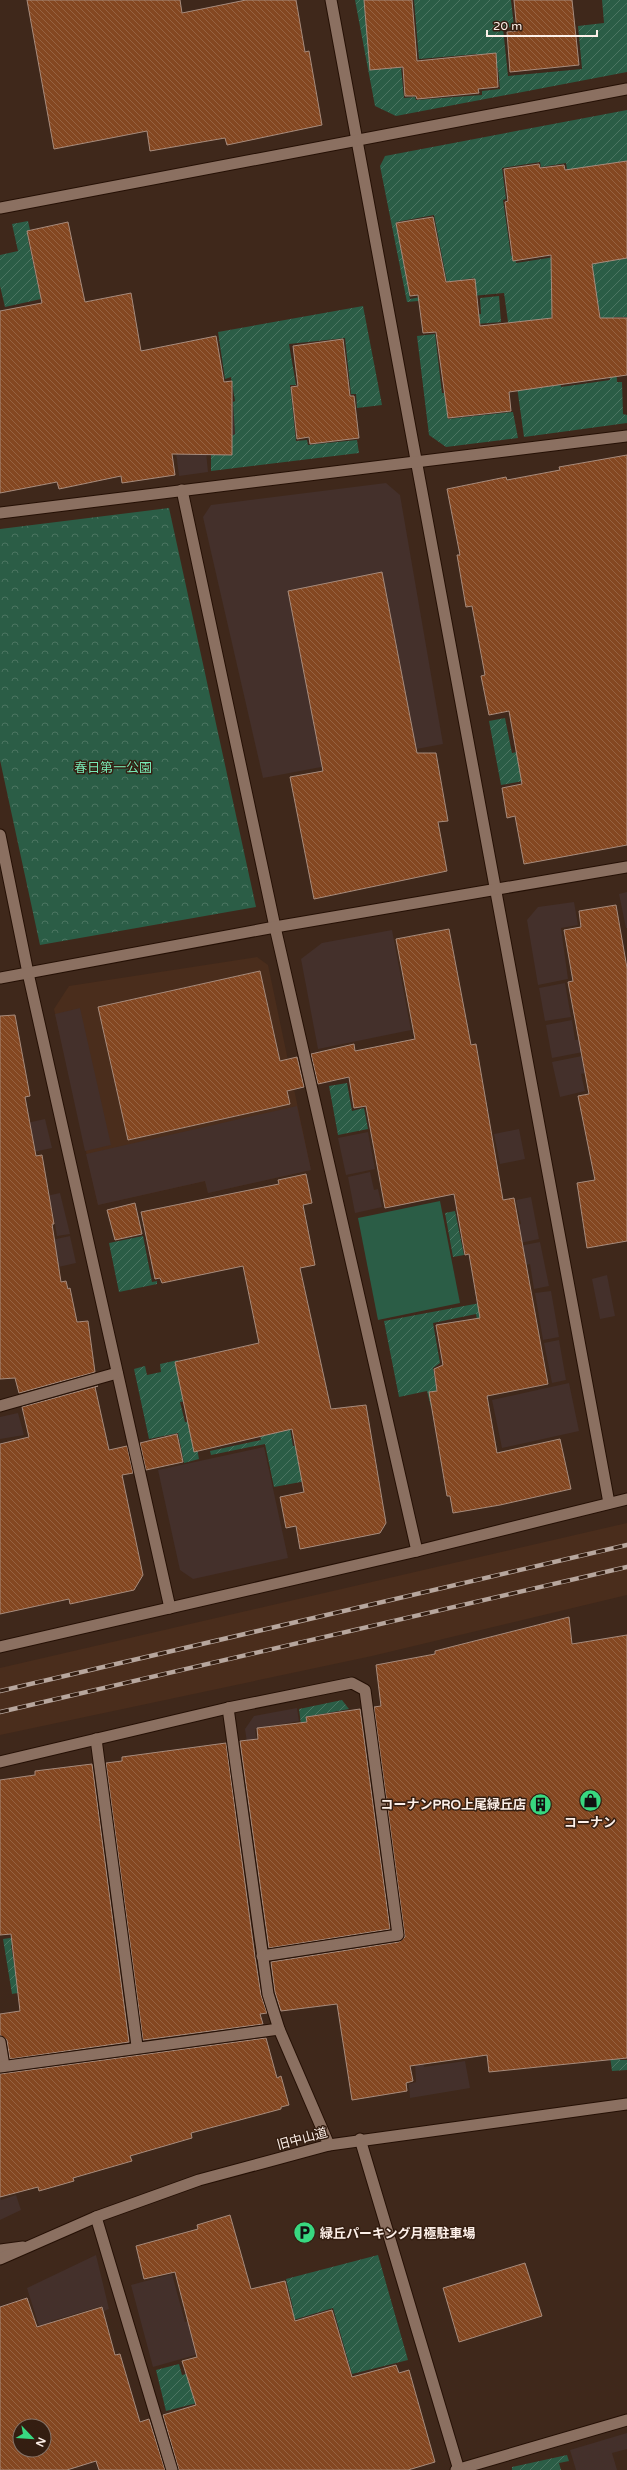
<svg xmlns="http://www.w3.org/2000/svg" width="627" height="2470" viewBox="0 0 627 2470" font-family="'Varela Round','Noto Sans JP',sans-serif">
  <style>
    .built { fill: #4a2d1c }
    .industrial { fill: #44302b }
    .grass { fill: #2b5d46 }
    .park { fill: url(#park-crowns) }
    .garden { fill: url(#garden-furrows); fill-rule: evenodd }
    .building { fill: url(#building-back-hatch); stroke: #a78b7c; fill-rule: evenodd }
    .lines { fill: none; stroke-linecap: round; stroke-linejoin: round }
    .service-casing { stroke: #251005; stroke-width: 13 }
    .minor-casing { stroke: #251005; stroke-width: 13 }
    .tertiary-casing { stroke: #251005; stroke-width: 13 }
    .secondary-casing { stroke: #251005; stroke-width: 13 }
    .service { stroke: #8b7061; stroke-width: 11 }
    .minor { stroke: #8b7061; stroke-width: 11 }
    .tertiary { stroke: #8b7061; stroke-width: 11 }
    .secondary { stroke: #8b7061; stroke-width: 11 }
    .rail-casing { stroke: #b7a69d; stroke-width: 4.5 }
    .rail { stroke: #341e11; stroke-width: 3; stroke-dasharray: 9; stroke-linecap: butt }
    .labels { text-anchor: middle; stroke-width: 3; stroke-linejoin: round; paint-order: stroke }
    .park-label { font-size: 13px; fill: #78e9b5; stroke: #341e11 }
    .poi-label { font-size: 13px; font-weight: bold; fill: #fdf0e9; stroke: #341e11; text-anchor: end }
    .street-label { font-size: 13px; fill: #fdf0e9; stroke: #341e11 }
  </style>
  <defs>
    <pattern id="park-crowns" width="20" height="18" patternUnits="userSpaceOnUse"><rect width="20" height="18" fill="#2b5d46"/><path d="M2 6a3 3 0 1 1 6 0M12 15a3 3 0 1 1 6 0" fill="none" stroke="#4b7561"/></pattern>
    <pattern id="garden-furrows" width="10" height="10" patternUnits="userSpaceOnUse"><rect width="10" height="10" fill="#2b5d46"/><path d="M-1 1l2-2M0 10L10 0M9 11l2-2" fill="none" stroke="#4b7561"/></pattern>
    <pattern id="building-back-hatch" width="6" height="6" patternUnits="userSpaceOnUse"><rect width="6" height="6" fill="#844721"/><path d="M-1 5l2 2M0 0l6 6M5-1l2 2" fill="none" stroke="#966241"/></pattern>
  </defs>
  <rect width="100%" height="100%" fill="#3f281b"/>
  <g class="built">
    <polygon points="257,957 268,965 311,1170 208,1193 205,1181 98,1205 54,1009 69,986"/>
    <polygon points="627,1523 627,1595 372,1656 0,1735 0,1668"/>
  </g>
  <g class="industrial">
    <polygon points="168,390 217,406 233,402 235,434 205,441 208,472 179,476"/>
    <polygon points="386,483 400,495 443,744 263,778 203,517 211,505"/>
    <polygon points="627,892 627,928 626,928 619,894"/>
    <polygon points="574,902 578,925 561,928 568,979 538,985 527,920 538,907"/>
    <polygon points="392,930 411,1030 318,1049 301,959 322,943"/>
    <polygon points="565,983 571,1017 545,1021 539,988"/>
    <polygon points="80,1008 111,1145 85,1151 55,1014"/>
    <polygon points="572,1020 575,1040 581,1039 583,1052 552,1058 546,1025"/>
    <polygon points="582,1056 585,1073 581,1074 585,1091 560,1097 552,1062"/>
    <polygon points="297,1106 311,1170 208,1193 205,1181 98,1205 86,1154"/>
    <polygon points="45,1119 52,1148 0,1159 0,1129"/>
    <polygon points="519,1129 525,1159 500,1164 494,1134"/>
    <polygon points="368,1132 375,1169 346,1175 338,1138"/>
    <polygon points="370,1172 374,1190 378,1189 382,1207 355,1213 348,1177"/>
    <polygon points="60,1193 70,1234 57,1236 52,1207 35,1210 33,1199"/>
    <polygon points="531,1197 539,1239 515,1244 512,1226 521,1224 516,1200"/>
    <polygon points="70,1236 76,1263 5,1279 5,1250"/>
    <polygon points="540,1242 549,1286 534,1289 530,1264 518,1267 514,1247"/>
    <polygon points="607,1275 615,1316 600,1319 592,1279"/>
    <polygon points="551,1291 559,1337 543,1340 535,1293"/>
    <polygon points="559,1340 566,1380 552,1383 544,1343"/>
    <polygon points="569,1383 579,1431 502,1448 492,1400"/>
    <polygon points="18,1413 24,1435 0,1439 0,1417"/>
    <polygon points="264,1447 288,1558 193,1579 180,1570 158,1470"/>
    <polygon points="297,1708 299,1721 255,1729 260,1770 251,1770 245,1729 254,1716"/>
    <polygon points="465,2061 470,2088 410,2098 409,2084 416,2082 415,2063 423,2062 424,2067"/>
    <polygon points="16,2195 21,2210 0,2220 0,2196 1,2200"/>
    <polygon points="96,2255 109,2309 104,2311 102,2306 51,2321 54,2335 43,2339 27,2288"/>
    <polygon points="172,2274 185,2322 197,2319 206,2352 153,2367 131,2285"/>
    <polygon points="627,2433 627,2449 612,2453 617,2470 576,2470 570,2450"/>
  </g>
  <polygon class="grass" points="440,1201 460,1303 378,1320 358,1218"/>
  <polygon class="park" points="169,508 256,907 40,945 0,760 0,529"/>
  <g class="garden">
    <polygon points="355,0 364,0 370,70 401,67 404,98 415,97 416,100 482,95 482,91 500,89 498,68 478,70 477,54 419,59 414,0 511,0 514,27 503,28 508,76 582,69 578,26 604,23 602,0 627,0 627,72 396,116 375,106"/>
    <path d="M 627,110 L 627,317 L 614,317 L 617,382 L 622,382 L 623,414 L 627,415 L 627,423 L 524,437 L 504,293 L 407,302 L 380,166 L 385,156 ZM 540,162 L 541,167 L 566,163 L 580,253 L 516,263 L 515,256 L 511,256 L 503,200 L 506,199 L 502,168 ZM 434,215 L 447,282 L 474,278 L 476,294 L 446,292 L 410,299 L 396,222 ZM 551,262 L 571,262 L 572,281 L 551,282 ZM 599,307 L 610,380 L 561,387 L 551,315 Z"/>
    <polygon points="28,221 32,239 28,240 41,299 5,307 0,286 0,255 18,251 12,224"/>
    <polygon points="499,296 501,322 453,326 453,316 481,314 480,298"/>
    <polygon points="363,306 382,405 357,408 356,394 351,394 345,338 289,344 296,385 290,385 296,441 307,440 308,445 357,440 359,453 211,471 211,454 232,455 231,436 235,434 233,402 235,401 231,377 225,379 218,332"/>
    <polygon points="435,334 442,393 445,393 448,419 513,412 518,438 446,447 429,435 417,336"/>
    <polygon points="505,718 512,753 545,746 551,776 501,785 489,721"/>
    <polygon points="347,1083 352,1111 364,1108 368,1129 338,1135 329,1086"/>
    <polygon points="455,1211 464,1255 453,1257 445,1213"/>
    <polygon points="143,1236 152,1282 157,1281 157,1284 119,1292 109,1243"/>
    <polygon points="480,1303 484,1324 478,1325 476,1314 433,1323 440,1363 433,1368 437,1391 444,1405 431,1407 427,1391 399,1397 384,1321"/>
    <polygon points="178,1360 187,1401 180,1402 185,1422 192,1421 199,1459 184,1463 178,1433 149,1439 134,1369 145,1366 147,1375 161,1372 160,1364"/>
    <polygon points="288,1417 293,1446 299,1445 306,1481 274,1487 265,1444 211,1455 210,1451 261,1440 257,1423"/>
    <polygon points="342,1700 349,1709 306,1717 311,1764 306,1764 299,1709"/>
    <polygon points="50,1932 52,1939 11,1945 15,1970 23,1992 12,1994 3,1939"/>
    <polygon points="617,2041 620,2060 627,2060 627,2070 612,2071 608,2042"/>
    <polygon points="378,2255 408,2360 352,2374 333,2308 283,2323 272,2315 293,2308 286,2279"/>
    <polygon points="179,2364 182,2375 202,2370 197,2403 166,2411 156,2370"/>
    <polygon points="567,2455 569,2461 559,2463 561,2470 512,2470 512,2467"/>
  </g>
  <g class="building">
    <polygon points="27,0 180,0 182,13 246,0 296,0 305,52 309,51 322,125 227,145 225,138 150,151 147,131 54,149"/>
    <polygon points="364,0 412,0 417,61 496,53 498,87 478,89 479,93 417,99 416,96 405,96 403,67 370,70"/>
    <polygon points="514,0 572,0 579,65 510,72 507,32 517,31"/>
    <polygon points="627,161 627,258 592,264 600,318 627,318 627,375 509,392 511,411 448,418 436,332 423,333 418,295 410,296 396,223 433,217 446,282 475,279 480,326 552,318 551,255 513,261 505,202 508,201 504,169 539,164 540,168 564,165 565,170"/>
    <polygon points="68,222 85,302 131,293 141,351 216,336 224,382 232,381 232,455 172,454 175,475 122,483 121,476 59,489 57,482 0,493 0,311 42,303 27,231"/>
    <polygon points="343,339 350,396 354,396 359,438 310,444 309,437 297,439 291,387 298,386 293,346"/>
    <polygon points="627,455 627,845 524,864 515,816 507,818 502,788 522,784 509,711 489,715 481,676 485,675 472,606 466,607 457,555 460,555 447,489 506,477 507,480 560,470 559,467"/>
    <polygon points="382,572 417,753 436,753 448,821 438,822 447,871 314,899 290,777 323,771 288,591"/>
    <polygon points="616,905 627,968 627,1241 587,1248 577,1183 595,1180 578,1096 589,1094 568,982 573,981 564,930 581,927 579,911"/>
    <polygon points="449,929 471,1045 476,1044 503,1200 514,1198 548,1384 487,1396 497,1453 560,1439 571,1489 500,1505 453,1513 450,1496 447,1496 429,1392 437,1391 434,1369 443,1365 436,1325 480,1318 469,1254 465,1255 454,1194 385,1208 366,1106 354,1108 349,1077 318,1084 311,1054 354,1044 355,1051 415,1039 396,939"/>
    <polygon points="260,971 280,1061 297,1057 304,1087 287,1091 290,1104 128,1140 98,1007"/>
    <polygon points="15,1015 30,1096 25,1097 36,1156 42,1155 54,1224 52,1224 61,1282 66,1281 68,1289 70,1288 77,1322 88,1321 95,1372 19,1393 15,1378 0,1379 0,1016"/>
    <polygon points="306,1174 312,1203 303,1205 315,1265 300,1268 331,1409 366,1405 386,1523 380,1533 300,1549 296,1526 286,1528 280,1497 304,1492 292,1429 194,1452 175,1362 259,1343 243,1266 162,1283 160,1278 155,1279 141,1212 279,1184 278,1180"/>
    <polygon points="135,1203 142,1234 115,1240 107,1210"/>
    <polygon points="98,1386 95,1387 109,1450 127,1446 133,1473 122,1475 143,1575 134,1590 70,1604 69,1599 0,1614 0,1444 29,1437 22,1407"/>
    <polygon points="177,1434 183,1462 146,1470 140,1443"/>
    <polygon points="569,1617 572,1644 627,1635 627,2058 489,2072 487,2055 410,2066 413,2081 406,2083 407,2091 352,2100 337,2004 281,2011 275,1992 271,1962 399,1942 405,1937 374,1707 381,1706 376,1665 435,1654 435,1651"/>
    <polygon points="360,1709 390,1929 269,1948 240,1741 258,1739 257,1728 307,1722 306,1717"/>
    <polygon points="226,1743 255,1957 261,1995 267,2013 260,2014 263,2024 143,2040 106,1763 122,1761 122,1757"/>
    <polygon points="92,1764 129,2042 10,2059 7,2040 0,2035 0,2014 20,2011 11,1934 0,1935 0,1780 35,1775 35,1771"/>
    <polygon points="266,2038 277,2078 281,2076 289,2105 281,2107 281,2109 191,2133 192,2138 130,2156 132,2161 73,2178 74,2181 39,2191 38,2187 0,2197 0,2074"/>
    <polygon points="230,2215 251,2289 285,2281 295,2321 332,2310 352,2377 396,2365 399,2373 409,2370 435,2462 408,2470 179,2470 163,2415 196,2405 182,2361 197,2357 175,2272 144,2279 136,2246 198,2229 197,2225"/>
    <polygon points="525,2263 542,2316 459,2342 443,2288"/>
    <path d="M 27,2298 L 37,2327 L 102,2307 L 115,2355 L 120,2354 L 140,2422 L 149,2419 L 165,2470 L 99,2470 L 96,2461 L 67,2470 L 0,2470 L 0,2307 ZM 20,2426 L 44,2426 L 44,2450 L 20,2450 Z"/>
  </g>
  <g class="lines">
    <defs>
      <g id="service">
        <polyline points="96,2217 172,2470"/>
        <polyline points="456,2470 627,2420"/>
      </g>
      <g id="minor">
        <polyline points="331,0 609,1503"/>
        <polyline points="0,208 627,89"/>
        <polyline points="182,490 275,927 417,1551"/>
        <polyline points="0,513 627,436"/>
        <polyline points="0,835 28,973 170,1608"/>
        <polyline points="0,1406 117,1373"/>
        <polyline points="0,1647 417,1551 627,1499"/>
        <polyline points="228,1708 268,1994 279,2029 329,2145"/>
        <polyline points="96,1739 137,2046"/>
        <polyline points="0,1762 228,1708 352,1683 365,1690 398,1935 262,1956"/>
        <polyline points="0,2042 4,2066"/>
        <polyline points="0,2067 279,2029"/>
        <polyline points="360,2139 459,2470"/>
        <polyline points="0,2250 23,2247"/>
      </g>
      <polyline id="tertiary" points="0,978 275,927 627,867"/>
      <polyline id="secondary" points="0,2259 96,2217 199,2180 329,2145 627,2104"/>
    </defs>
    <use href="#service" class="service-casing"/>
    <use href="#minor" class="minor-casing"/>
    <use href="#tertiary" class="tertiary-casing"/>
    <use href="#secondary" class="secondary-casing"/>
    <use href="#service" class="service"/>
    <use href="#minor" class="minor"/>
    <use href="#tertiary" class="tertiary"/>
    <use href="#secondary" class="secondary"/>
    <defs>
      <g id="rail">
        <polyline points="0,1691 627,1545"/>
        <polyline points="0,1712 627,1567"/>
      </g>
    </defs>
    <use href="#rail" class="rail-casing"/>
    <use href="#rail" class="rail"/>
  </g>
  <defs>
    <symbol id="shop-disc" viewBox="-11 -11 22 22"><circle r="9.5" fill="#38d880" stroke="#341e11"/><path d="M-5-2.5h2.3a2.7 3.5 0 0 1 5.4 0H5L5.5 6h-11ZM-1.5-2.5h3a1.5 2.3 0 0 0-3 0Z" fill="#111"/></symbol>
    <symbol id="building-disc" viewBox="-11 -11 22 22"><circle r="9.5" fill="#38d880" stroke="#341e11"/><path d="M-4-6H4V6H1V3H-1V6H-4ZM-2.5-4.3h1.7v1.8h-1.7ZM.8-4.3h1.7v1.8H.8ZM-2.5-1h1.7V.8h-1.7ZM.8-1h1.7V.8H.8Z" fill="#111"/></symbol>
    <symbol id="parking-disc" viewBox="-11 -11 22 22"><circle r="9.5" fill="#38d880" stroke="#341e11"/><path d="M-3.5-5.5H1a3.5 3.5 0 0 1 0 7H-1V5.5H-3.5ZM-1-3.4V-.6H.8a1.4 1.4 0 0 0 0-2.8Z" fill="#111"/></symbol>
  </defs>
  <g fill-rule="evenodd">
    <use href="#shop-disc" x="578" y="1788" width="25" height="25"/>
    <use href="#building-disc" x="528" y="1792" width="25" height="25"/>
    <use href="#parking-disc" x="292" y="2220" width="25" height="25"/>
  </g>
  <g class="labels">
    <g class="park-label">
      <text x="113" y="772">春日第一公園</text>
    </g>
    <g class="poi-label">
      <text x="526" y="1809">コーナンPRO上尾緑丘店</text>
      <text x="590" y="1827" text-anchor="middle">コーナン</text>
      <text x="320" y="2238" text-anchor="start">緑丘パーキング月極駐車場</text>
    </g>
    <g class="street-label">
      <text transform="translate(302 2138) rotate(-15)" y="5">旧中山道</text>
    </g>
  </g>
  <g transform="translate(32 2438) rotate(115)"><circle r="19" fill="#341e11" stroke="#847267"/>
  <path d="M0-3L7 15L0 10L-7 15Z" fill="#38d880"/>
  <text y="-6" font-size="11" font-weight="bold" text-anchor="middle" fill="#fdf0e9">N</text>
  </g>
  <path d="M487 30v6h110v-6" fill="none" stroke="#fdf0e9" stroke-width="2"/>
  <text x="493" y="30" font-size="12" fill="#fdf0e9" stroke="#341e11" stroke-width="3" paint-order="stroke">20 m</text>
</svg>
